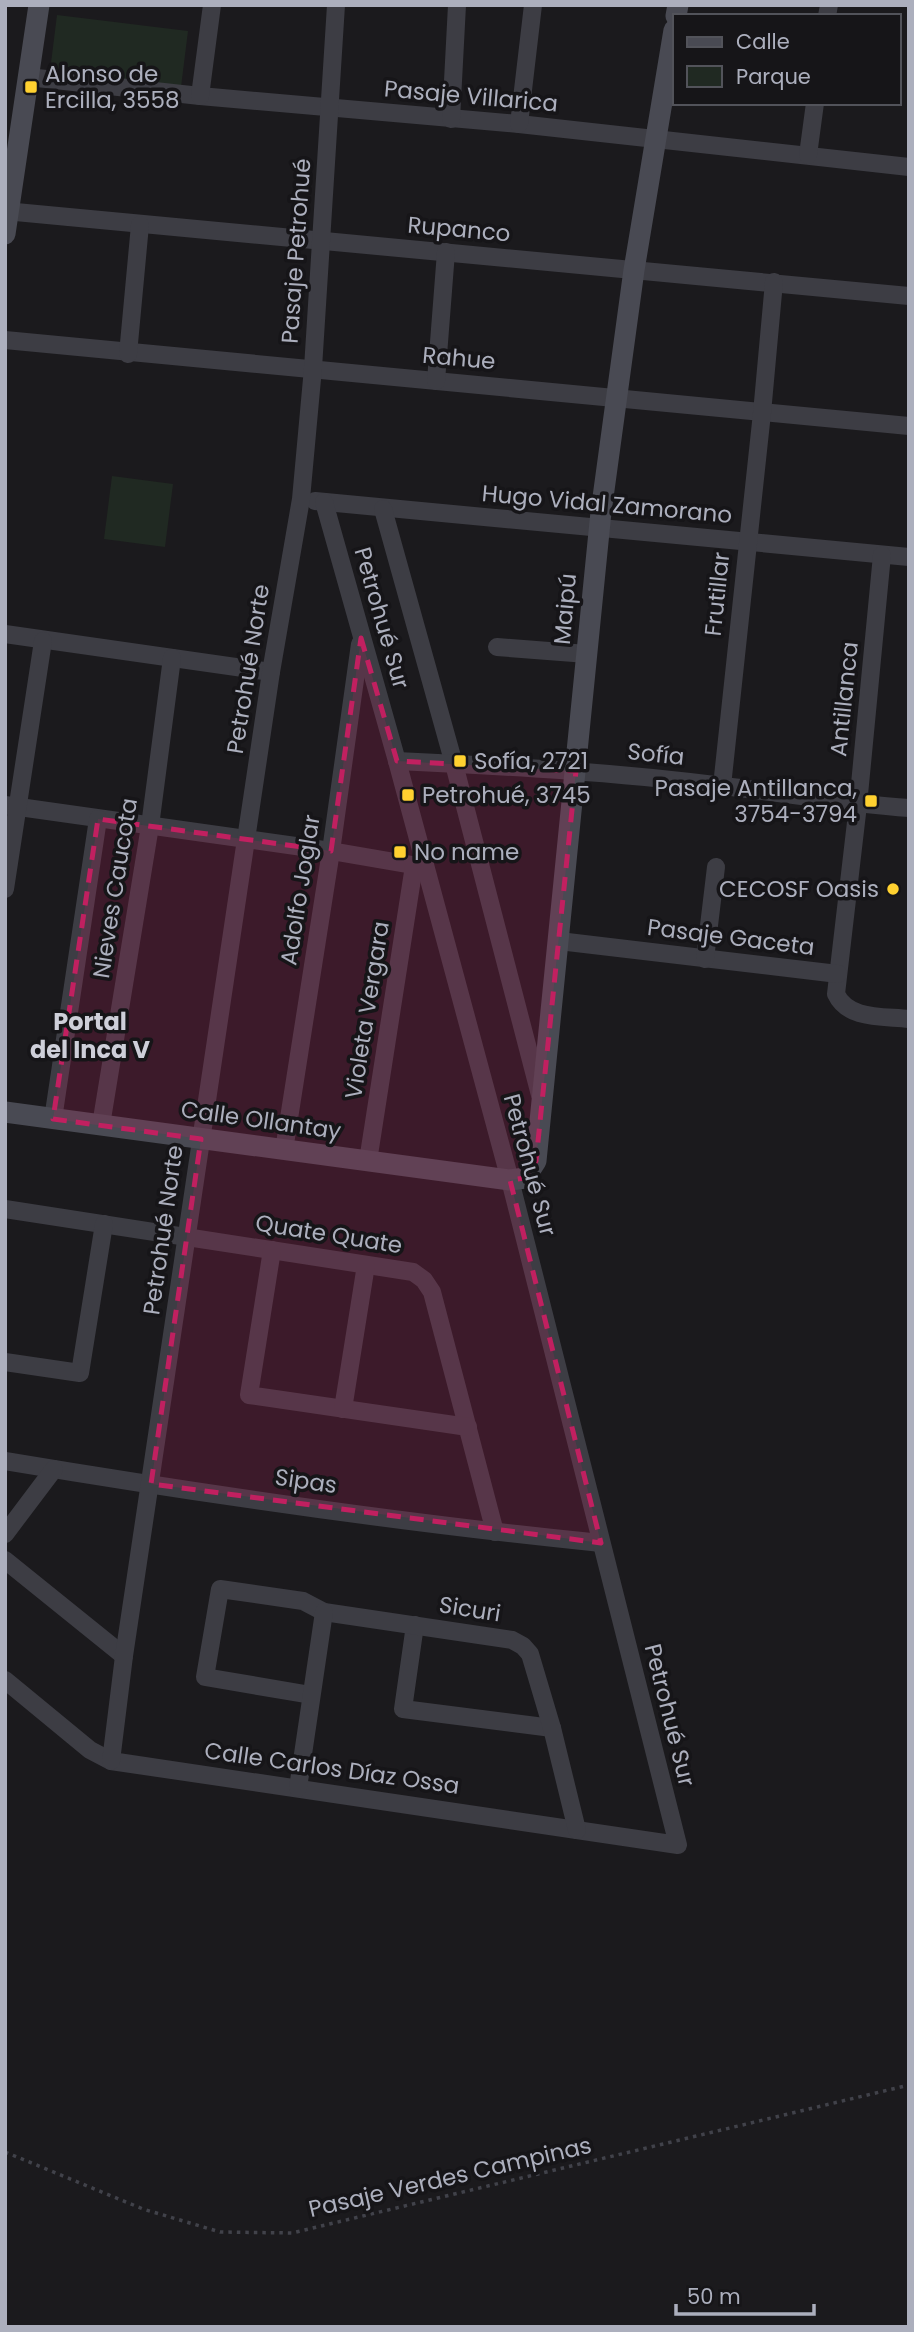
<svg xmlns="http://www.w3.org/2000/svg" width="914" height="2332" viewBox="0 0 914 2332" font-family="Poppins,sans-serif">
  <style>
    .green { fill: #202922 }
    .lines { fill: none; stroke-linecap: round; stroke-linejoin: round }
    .path { stroke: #41424a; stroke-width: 3.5; stroke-dasharray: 3.5 5; stroke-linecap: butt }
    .street { stroke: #3d3d44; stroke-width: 18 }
    .secondary { stroke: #494a53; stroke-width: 21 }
    .marked { fill: #c12060; fill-opacity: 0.2; stroke: #c12060; stroke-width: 5; stroke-dasharray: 14 9; stroke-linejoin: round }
    .poi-dot { fill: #ffd130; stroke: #161518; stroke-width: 2.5 }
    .labels { text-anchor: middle; stroke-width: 7; stroke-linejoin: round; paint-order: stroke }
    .poi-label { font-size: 23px; fill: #acafbd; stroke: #161518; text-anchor: start }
    .street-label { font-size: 23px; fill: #acafbd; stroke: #161518 }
    .neighbourhood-label { font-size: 24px; font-weight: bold; fill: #cecfd9; stroke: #161518 }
  </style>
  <rect width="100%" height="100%" fill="#1b1a1d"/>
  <g class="green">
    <polygon points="57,15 188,31 181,87 50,71"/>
    <polygon points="112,476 173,484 165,547 104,539"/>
  </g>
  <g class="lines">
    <polyline class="path" points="5,2152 143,2209 220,2232 292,2233 909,2085"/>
    <g class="street">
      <polyline points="827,16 829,5"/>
      <polyline points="28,77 200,96 519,124 909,167"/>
      <polyline points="200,96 212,5"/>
      <polyline points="451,119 457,5"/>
      <polyline points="519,124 533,5"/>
      <polyline points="808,155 815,103"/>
      <polyline points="5,211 909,296"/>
      <polyline points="5,340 909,426"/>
      <polyline points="128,354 140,225"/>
      <polyline points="436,381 446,252"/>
      <polyline points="315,501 909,557"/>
      <polyline points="383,509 454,764 540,1095"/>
      <path d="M 882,555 L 858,805 L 836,994 C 848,1020 883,1016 909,1019"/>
      <polyline points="5,634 271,672"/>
      <polyline points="497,647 587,654"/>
      <path d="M 397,761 C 506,766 614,772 723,786 C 785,793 846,804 909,808"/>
      <polyline points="722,786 762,413 774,282"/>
      <polyline points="5,805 331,851 424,867"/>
      <polyline points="5,889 43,641"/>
      <polyline points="559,941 838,974"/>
      <polyline points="705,959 716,867"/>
      <polyline points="53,1119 98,819"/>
      <polyline points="101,1125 150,826 172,658"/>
      <polyline points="284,1150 331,851 360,644"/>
      <polyline points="368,1161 414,866"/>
      <polyline points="5,1209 413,1272 424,1280 432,1292 495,1532"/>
      <polyline points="272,1250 249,1395 468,1427"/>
      <polyline points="5,1362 80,1373 104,1224"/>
      <polyline points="343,1409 366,1265"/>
      <path d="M 5,1461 C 203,1494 402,1523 601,1543"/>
      <polyline points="5,1534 54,1469"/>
      <polyline points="5,1560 124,1656"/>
      <polyline points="415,1625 403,1709 552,1728"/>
      <polyline points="5,1680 90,1750 111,1761 678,1845 510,1180 397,761 324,502"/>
      <polyline points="311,1695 205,1677 220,1589 303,1601 324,1612 512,1640 523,1646 530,1654 552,1728 577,1830"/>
      <polyline points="111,1761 124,1656 271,672 301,499 313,368 336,5"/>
      <polyline points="298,1788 324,1612"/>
    </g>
    <g class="secondary">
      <polyline points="676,16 678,5"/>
      <polyline points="5,234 39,5"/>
      <polyline points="5,1112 510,1180 525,1178 536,1161 601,512 634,270 674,30"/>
    </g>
  </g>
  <path class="marked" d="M 361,638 L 397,761 L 576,771 L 536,1161 L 525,1178 L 510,1180 L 601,1543 L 151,1484 L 201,1139 L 53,1119 L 98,819 L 331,851 Z"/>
  <g class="poi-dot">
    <rect x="24" y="80" width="14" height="14" rx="3.5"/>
    <rect x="453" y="754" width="14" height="14" rx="3.5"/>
    <rect x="401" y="788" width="14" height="14" rx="3.5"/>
    <rect x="864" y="794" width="14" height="14" rx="3.5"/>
    <rect x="393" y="845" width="14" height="14" rx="3.5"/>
    <circle cx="893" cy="889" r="7"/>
  </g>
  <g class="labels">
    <g class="poi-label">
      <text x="45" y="82">Alonso de<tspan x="45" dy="26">Ercilla, 3558</tspan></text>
      <text x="474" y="769">Sofía, 2721</text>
      <text x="857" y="796" text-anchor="end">Pasaje Antillanca,<tspan x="857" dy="26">3754-3794</tspan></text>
      <text x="422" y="803">Petrohué, 3745</text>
      <text x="414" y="860">No name</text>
      <text x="879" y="897" text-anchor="end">CECOSF Oasis</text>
    </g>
    <g class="street-label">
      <text transform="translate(471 96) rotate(5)" y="8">Pasaje Villarica</text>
      <text transform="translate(459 229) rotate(5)" y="8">Rupanco</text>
      <text transform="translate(296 251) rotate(-86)" y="8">Pasaje Petrohué</text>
      <text transform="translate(459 358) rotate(5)" y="8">Rahue</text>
      <text transform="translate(607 504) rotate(5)" y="8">Hugo Vidal Zamorano</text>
      <text transform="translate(717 594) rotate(-84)" y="8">Frutillar</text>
      <text transform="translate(565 609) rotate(-85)" y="8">Maipú</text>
      <text transform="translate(382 618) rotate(74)" y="8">Petrohué Sur</text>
      <text transform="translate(248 669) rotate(-81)" y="8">Petrohué Norte</text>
      <text transform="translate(844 699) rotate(-84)" y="8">Antillanca</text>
      <text transform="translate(656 754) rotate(6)" y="8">Sofía</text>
      <text transform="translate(115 888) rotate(-81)" y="8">Nieves Caucota</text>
      <text transform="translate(300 890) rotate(-81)" y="8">Adolfo Joglar</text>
      <text transform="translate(731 937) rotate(7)" y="8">Pasaje Gaceta</text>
      <text transform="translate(367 1010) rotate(-81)" y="8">Violeta Vergara</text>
      <text transform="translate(261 1120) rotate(8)" y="8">Calle Ollantay</text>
      <text transform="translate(530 1165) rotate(75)" y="8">Petrohué Sur</text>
      <text transform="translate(163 1230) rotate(-82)" y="8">Petrohué Norte</text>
      <text transform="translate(329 1234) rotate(9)" y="8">Quate Quate</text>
      <text transform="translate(306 1481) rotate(8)" y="8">Sipas</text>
      <text transform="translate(470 1609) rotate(9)" y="8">Sicuri</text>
      <text transform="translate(670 1715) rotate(76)" y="8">Petrohué Sur</text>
      <text transform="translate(332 1768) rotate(8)" y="8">Calle Carlos Díaz Ossa</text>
      <text transform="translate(450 2177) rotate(-13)" y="8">Pasaje Verdes Campinas</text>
    </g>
    <g class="neighbourhood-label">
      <text x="90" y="1030">Portal<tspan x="90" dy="28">del Inca V</tspan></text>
    </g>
  </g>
  <rect width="914" height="2332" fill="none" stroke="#acafbd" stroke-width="14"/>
  <rect x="673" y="14" width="228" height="91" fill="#161518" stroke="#52535a" stroke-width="2"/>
  <rect x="687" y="37" width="35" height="10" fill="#494a53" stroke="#52535a" stroke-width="2"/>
  <text x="736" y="49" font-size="21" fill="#acafbd">Calle</text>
  <rect x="687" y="66" width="35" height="21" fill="#202922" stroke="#52535a" stroke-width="2"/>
  <text x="736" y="84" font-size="21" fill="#acafbd">Parque</text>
  <path d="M676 2304v10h138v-10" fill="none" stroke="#acafbd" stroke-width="3.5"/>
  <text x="687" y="2304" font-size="21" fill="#acafbd" stroke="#161518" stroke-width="5" paint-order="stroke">50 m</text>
</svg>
